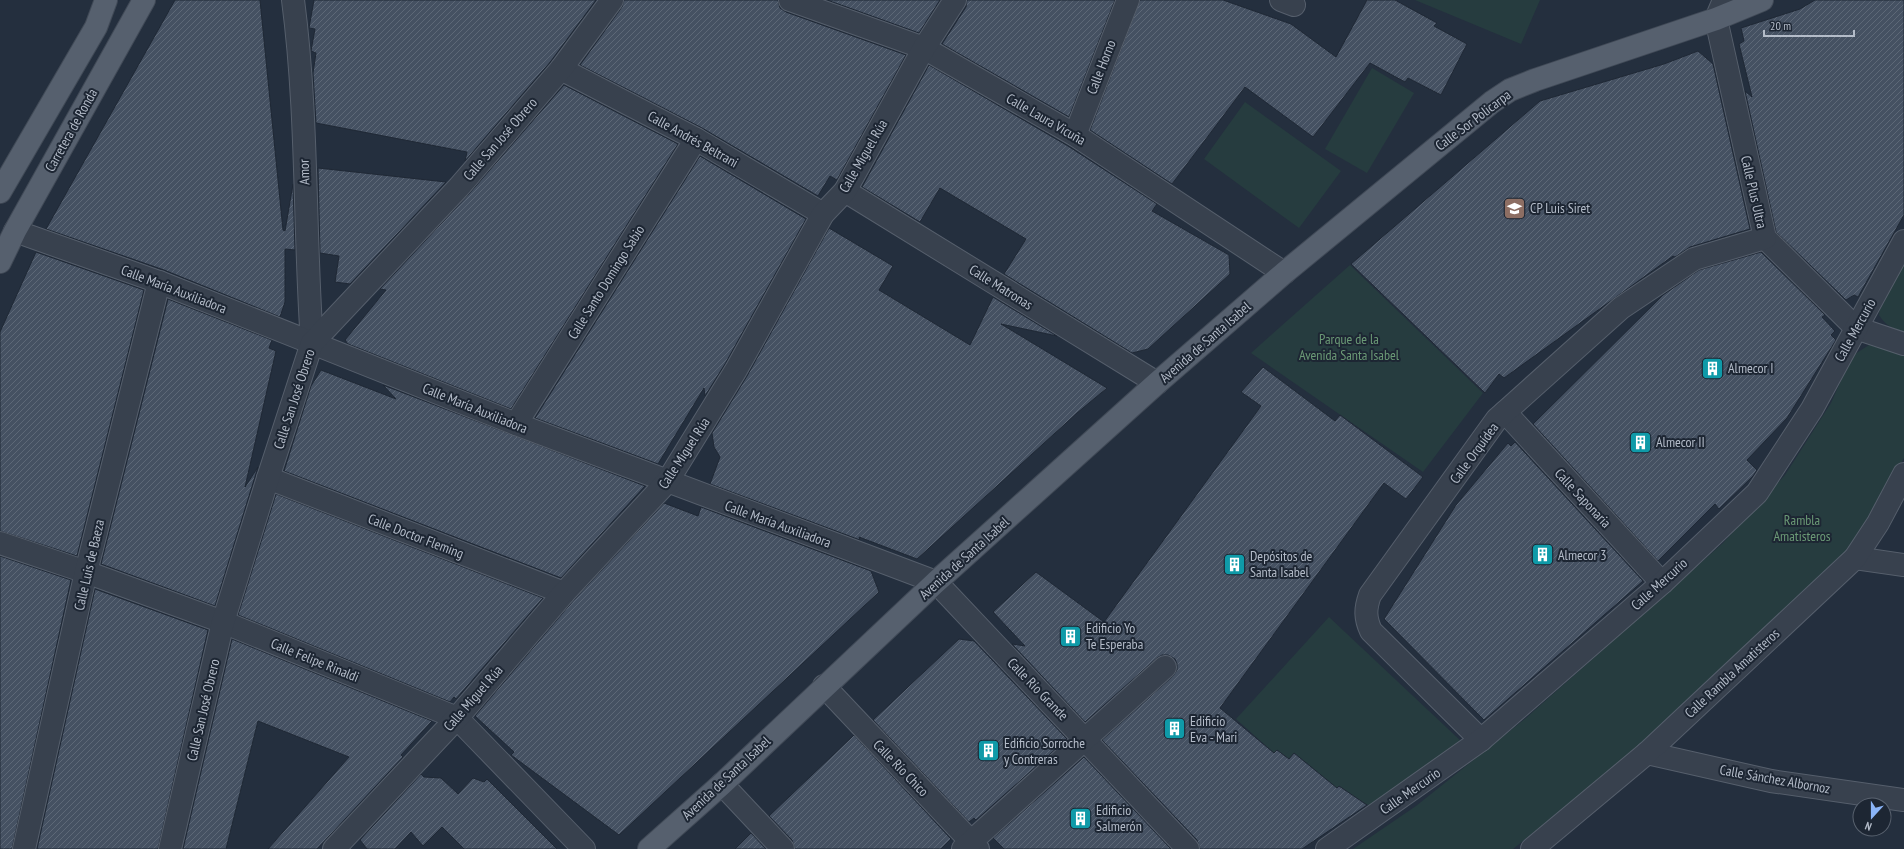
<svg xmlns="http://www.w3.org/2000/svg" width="1904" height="849" viewBox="0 0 1904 849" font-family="'PT Sans Narrow',sans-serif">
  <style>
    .green { fill: #263c3f }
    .building { fill: url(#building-hatch); stroke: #1f2835 }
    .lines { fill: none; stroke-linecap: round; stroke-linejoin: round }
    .minor-casing { stroke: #565f6c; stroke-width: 24 }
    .major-casing { stroke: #414a57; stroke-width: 24 }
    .minor { stroke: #38414e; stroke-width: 22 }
    .major { stroke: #56606e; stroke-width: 22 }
    .labels { text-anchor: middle; stroke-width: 4; stroke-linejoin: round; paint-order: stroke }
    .street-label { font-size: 14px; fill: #b4bcc9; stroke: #1d2633 }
    .poi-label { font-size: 14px; fill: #b4bcc9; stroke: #1d2633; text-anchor: start }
    .park-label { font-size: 14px; fill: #6b9a76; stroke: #1d2633 }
  </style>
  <defs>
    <pattern id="building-hatch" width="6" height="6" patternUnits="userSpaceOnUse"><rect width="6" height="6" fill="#455162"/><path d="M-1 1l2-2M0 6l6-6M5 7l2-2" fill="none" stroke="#5d6877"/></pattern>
  </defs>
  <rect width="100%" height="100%" fill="#242f3e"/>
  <g class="green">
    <polygon points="1415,0 1540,0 1521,44"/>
    <polygon points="1372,68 1414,93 1367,173 1325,149"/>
    <polygon points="1245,102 1341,171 1299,228 1204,159"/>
    <path d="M 1904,264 L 1904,332 C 1892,328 1886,326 1879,315 L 1880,307 Z"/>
    <polygon points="1350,265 1483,393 1423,472 1251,353"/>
    <polygon points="1869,345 1904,354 1904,458 1870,520 1837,564 1603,778 1513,849 1353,849 1416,806 1526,718 1723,543 1785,475 1831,403 1852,356"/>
    <polygon points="1329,617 1463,743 1379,810 1360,801 1339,786 1334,790 1315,770 1294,753 1289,759 1277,750 1274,753 1236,719"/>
  </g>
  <g class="building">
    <polygon points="175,0 260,0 283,230 285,231 293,184 295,250 285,249 285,302 280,317 164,270 46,229"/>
    <polygon points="314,0 596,0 551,61 465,161 467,152 316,123 313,73 316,53 311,51 315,29 309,28"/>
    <polygon points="624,0 778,0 780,8 786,12 906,55 837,180 830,176 818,196 702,128 580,65 622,7"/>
    <polygon points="827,0 940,0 919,33"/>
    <polygon points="967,0 1115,0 1069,117 942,44 966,7"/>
    <polygon points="1140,0 1223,0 1291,24 1336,57 1367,0 1395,0 1437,23 1434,26 1467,44 1441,95 1408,78 1405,82 1370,63 1313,137 1245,87 1172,184 1090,130"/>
    <polygon points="1815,0 1904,0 1904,215 1858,297 1854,295 1846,300 1776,232 1745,91 1752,97 1739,44 1744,41 1741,28 1800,9"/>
    <polygon points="1698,51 1713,64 1750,229 1690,247 1675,257 1673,256 1504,378 1499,374 1485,393 1351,264 1540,101 1664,64"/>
    <polygon points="929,65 1068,146 1157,204 1152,211 1229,255 1230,274 1148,349 1132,353 1004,274 1026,239 940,188 920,222 862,187"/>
    <polygon points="564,85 678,144 511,409 348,344 345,340 386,290 380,289 468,195"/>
    <polygon points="700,156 806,219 725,364 705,396 704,388 658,464 535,418"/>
    <polygon points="318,168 446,182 350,284 335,282 339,256 320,253"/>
    <polygon points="829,228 893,266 879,290 970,345 993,297 1057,336 1001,324 1107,388 1077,413 917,559 859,537 860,540 710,484 720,457 714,447 712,433 747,376"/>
    <polygon points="36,252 144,290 77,556 0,531 0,332"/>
    <polygon points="1761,252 1825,315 1822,317 1835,331 1831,335 1836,340 1787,418 1747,460 1757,470 1753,476 1719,509 1715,504 1658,561 1533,424 1663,295 1699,270"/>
    <polygon points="168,299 272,340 269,348 276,351 245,487 258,467 215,606 101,564"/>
    <polygon points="1263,367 1335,421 1340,415 1423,477 1406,499 1384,483 1220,708 1274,753 1277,750 1289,759 1294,753 1337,788 1339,786 1367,805 1302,849 1200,849 1197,840 1102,740 1173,676 1177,670 1177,664 1175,659 1168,655 1162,655 1157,658 1085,722 1012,644 1025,646 993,612 1036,572 1104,622 1261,406 1241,392"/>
    <polygon points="321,370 396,399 383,385 645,486 561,578 284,471 311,386"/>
    <polygon points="1515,442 1643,581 1484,720 1384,619 1456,505 1508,443 1511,446"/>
    <polygon points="276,494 543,598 456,699 454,697 450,702 238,615"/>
    <polygon points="664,503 698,516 701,507 871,571 879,592 619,835 511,755 514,752 475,716 573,601"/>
    <polygon points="0,556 71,580 12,849 0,849"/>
    <polygon points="95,589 208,630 158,849 37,849"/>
    <polygon points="232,639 432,721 401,755 403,757 317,849 268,849 349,757 258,721 226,849 183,849"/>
    <polygon points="959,639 974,641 1067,739 976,820 974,818 969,822 873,720"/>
    <polygon points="854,735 951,839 941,849 795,849 792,840 769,816"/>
    <polygon points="1084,757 1171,849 1004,849 993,838"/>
    <polygon points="421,774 424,777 441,778 458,794 473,778 484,782 487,779 557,849 464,849 442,827 423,846 411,832 395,849 367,849 360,840"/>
    <polygon points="751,833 766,849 735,849"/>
  </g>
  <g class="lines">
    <defs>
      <g id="minor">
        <path d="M 293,0 C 308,114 304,229 312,343"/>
        <polyline points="790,0 924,48 1075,135 1284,273"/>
        <polyline points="1281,0 1294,5"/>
        <polyline points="1724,0 1716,19 1765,238 1856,328 1904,344"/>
        <polyline points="561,69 696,139 823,214"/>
        <polyline points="1075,135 1128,0"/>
        <polyline points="845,191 1157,383"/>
        <polyline points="15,231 159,282 516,424 936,582 1188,849"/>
        <polyline points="1505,412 1662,583"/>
        <polyline points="516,424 696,139"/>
        <polyline points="268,478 564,593"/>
        <polyline points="0,543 86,572 223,622 457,718 584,849"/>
        <polyline points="1855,558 1904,565"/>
        <polyline points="824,686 978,849"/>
        <path d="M 1481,740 L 1371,631 C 1365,618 1365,609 1370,595 L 1497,419 L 1505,412 L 1621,308 L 1694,259 L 1765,238"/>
        <polyline points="1647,753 1771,781 1904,800"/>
        <polyline points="722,784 783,849"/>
        <polyline points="24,849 86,572 159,282"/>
        <polyline points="170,849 223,622 268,478 312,343 459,187 561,69 612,0"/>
        <polyline points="334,849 457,718 564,593 667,482 736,370 823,214 845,191 924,48 955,0"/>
        <polyline points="963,849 1165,667"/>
        <polyline points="1327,849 1481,740 1662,583 1757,493 1812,409 1904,241"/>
        <polyline points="1532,849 1647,753 1855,558 1878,523 1904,474"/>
      </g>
      <g id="major">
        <polyline points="0,192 96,27 106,0"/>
        <polyline points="0,262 15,231 144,0"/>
        <polyline points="649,849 722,784 936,582 1157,383 1284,273 1492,102 1510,90 1535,80 1716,19 1762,0"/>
      </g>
    </defs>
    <use href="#minor" class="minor-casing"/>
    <use href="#major" class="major-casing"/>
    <use href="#minor" class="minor"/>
    <use href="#major" class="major"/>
  </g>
  <defs>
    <symbol id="school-square" viewBox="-11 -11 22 22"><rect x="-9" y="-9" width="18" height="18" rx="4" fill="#8d6e63" stroke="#1d2633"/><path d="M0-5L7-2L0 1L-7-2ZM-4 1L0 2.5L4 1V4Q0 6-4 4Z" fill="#fff"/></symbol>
    <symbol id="building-square" viewBox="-11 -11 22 22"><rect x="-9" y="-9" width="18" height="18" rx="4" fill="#0f9aa8" stroke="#1d2633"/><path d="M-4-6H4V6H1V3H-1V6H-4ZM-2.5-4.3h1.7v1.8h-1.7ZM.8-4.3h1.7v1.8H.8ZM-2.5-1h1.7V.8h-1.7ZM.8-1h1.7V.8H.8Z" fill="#fff"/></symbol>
  </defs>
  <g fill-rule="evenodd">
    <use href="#school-square" x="1502" y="196" width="25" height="25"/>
    <use href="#building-square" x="1700" y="356" width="25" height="25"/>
    <use href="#building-square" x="1628" y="430" width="25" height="25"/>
    <use href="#building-square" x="1530" y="542" width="25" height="25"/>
    <use href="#building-square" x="1222" y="552" width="25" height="25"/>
    <use href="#building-square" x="1058" y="624" width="25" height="25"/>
    <use href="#building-square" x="1162" y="716" width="25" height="25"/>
    <use href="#building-square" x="976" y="738" width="25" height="25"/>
    <use href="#building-square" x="1068" y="806" width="25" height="25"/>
  </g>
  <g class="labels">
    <g class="street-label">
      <text transform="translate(1101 67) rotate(-69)" y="5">Calle Horno</text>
      <text transform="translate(1046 119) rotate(30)" y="5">Calle Laura Vicuña</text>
      <text transform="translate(1473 120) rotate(-37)" y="5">Calle Sor Policarpa</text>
      <text transform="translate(71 130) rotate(-61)" y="5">Carretera de Ronda</text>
      <text transform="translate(500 139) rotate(-49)" y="5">Calle San José Obrero</text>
      <text transform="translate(693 139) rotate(29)" y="5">Calle Andrés Beltrani</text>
      <text transform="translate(863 156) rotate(-60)" y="5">Calle Miguel Rúa</text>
      <text transform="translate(304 172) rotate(-92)" y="5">Amor</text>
      <text transform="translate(1754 192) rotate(77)" y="5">Calle Plus Ultra</text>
      <text transform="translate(606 282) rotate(-58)" y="5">Calle Santo Domingo Sabio</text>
      <text transform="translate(1001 287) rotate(32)" y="5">Calle Matronas</text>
      <text transform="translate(174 289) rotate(21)" y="5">Calle María Auxiliadora</text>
      <text transform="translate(1855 330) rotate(-61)" y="5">Calle Mercurio</text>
      <text transform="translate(1205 342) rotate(-41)" y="5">Avenida de Santa Isabel</text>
      <text transform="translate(294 399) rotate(-72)" y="5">Calle San José Obrero</text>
      <text transform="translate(475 408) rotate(22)" y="5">Calle María Auxiliadora</text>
      <text transform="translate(684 453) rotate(-57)" y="5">Calle Miguel Rúa</text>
      <text transform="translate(1474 453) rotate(-54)" y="5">Calle Orquídea</text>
      <text transform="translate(1583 498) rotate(47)" y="5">Calle Saponaria</text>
      <text transform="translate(778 524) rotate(20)" y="5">Calle María Auxiliadora</text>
      <text transform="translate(416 536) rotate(21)" y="5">Calle Doctor Fleming</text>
      <text transform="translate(964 558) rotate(-42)" y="5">Avenida de Santa Isabel</text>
      <text transform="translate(89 565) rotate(-77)" y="5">Calle Luis de Baeza</text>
      <text transform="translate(1659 584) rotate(-42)" y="5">Calle Mercurio</text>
      <text transform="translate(315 660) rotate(22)" y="5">Calle Felipe Rinaldi</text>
      <text transform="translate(1732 673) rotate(-43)" y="5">Calle Rambla Amatisteros</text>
      <text transform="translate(1038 689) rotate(46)" y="5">Calle Río Grande</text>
      <text transform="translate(473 698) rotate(-49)" y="5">Calle Miguel Rúa</text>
      <text transform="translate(203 710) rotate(-77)" y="5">Calle San José Obrero</text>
      <text transform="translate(901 768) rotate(46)" y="5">Calle Río Chico</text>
      <text transform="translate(726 778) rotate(-43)" y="5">Avenida de Santa Isabel</text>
      <text transform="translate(1775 779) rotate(10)" y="5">Calle Sánchez Albornoz</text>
      <text transform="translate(1410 791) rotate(-35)" y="5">Calle Mercurio</text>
    </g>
    <g class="poi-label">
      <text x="1530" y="213">CP Luis Siret</text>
      <text x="1728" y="373">Almecor I</text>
      <text x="1656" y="447">Almecor II</text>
      <text x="1558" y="560">Almecor 3</text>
      <text x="1250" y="561">Depósitos de<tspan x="1250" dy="16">Santa Isabel</tspan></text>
      <text x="1086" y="633">Edificio Yo<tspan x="1086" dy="16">Te Esperaba</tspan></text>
      <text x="1190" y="726">Edificio<tspan x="1190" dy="16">Eva - Mari</tspan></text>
      <text x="1004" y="748">Edificio Sorroche<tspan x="1004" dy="16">y Contreras</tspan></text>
      <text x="1096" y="815">Edificio<tspan x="1096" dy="16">Salmerón</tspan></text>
    </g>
    <g class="park-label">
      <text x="1349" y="344">Parque de la<tspan x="1349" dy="16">Avenida Santa Isabel</tspan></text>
      <text x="1802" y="525">Rambla<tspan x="1802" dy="16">Amatisteros</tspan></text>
    </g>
  </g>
  <g transform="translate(1872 817) rotate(201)"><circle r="19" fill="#1d2633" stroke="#59626f"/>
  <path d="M0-3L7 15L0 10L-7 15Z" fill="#8ab4f8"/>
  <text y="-6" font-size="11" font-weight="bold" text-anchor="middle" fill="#b4bcc9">N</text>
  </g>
  <path d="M1764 30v6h90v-6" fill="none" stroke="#b4bcc9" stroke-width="2"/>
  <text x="1770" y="30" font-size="12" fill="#b4bcc9" stroke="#1d2633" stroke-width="3" paint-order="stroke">20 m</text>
</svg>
